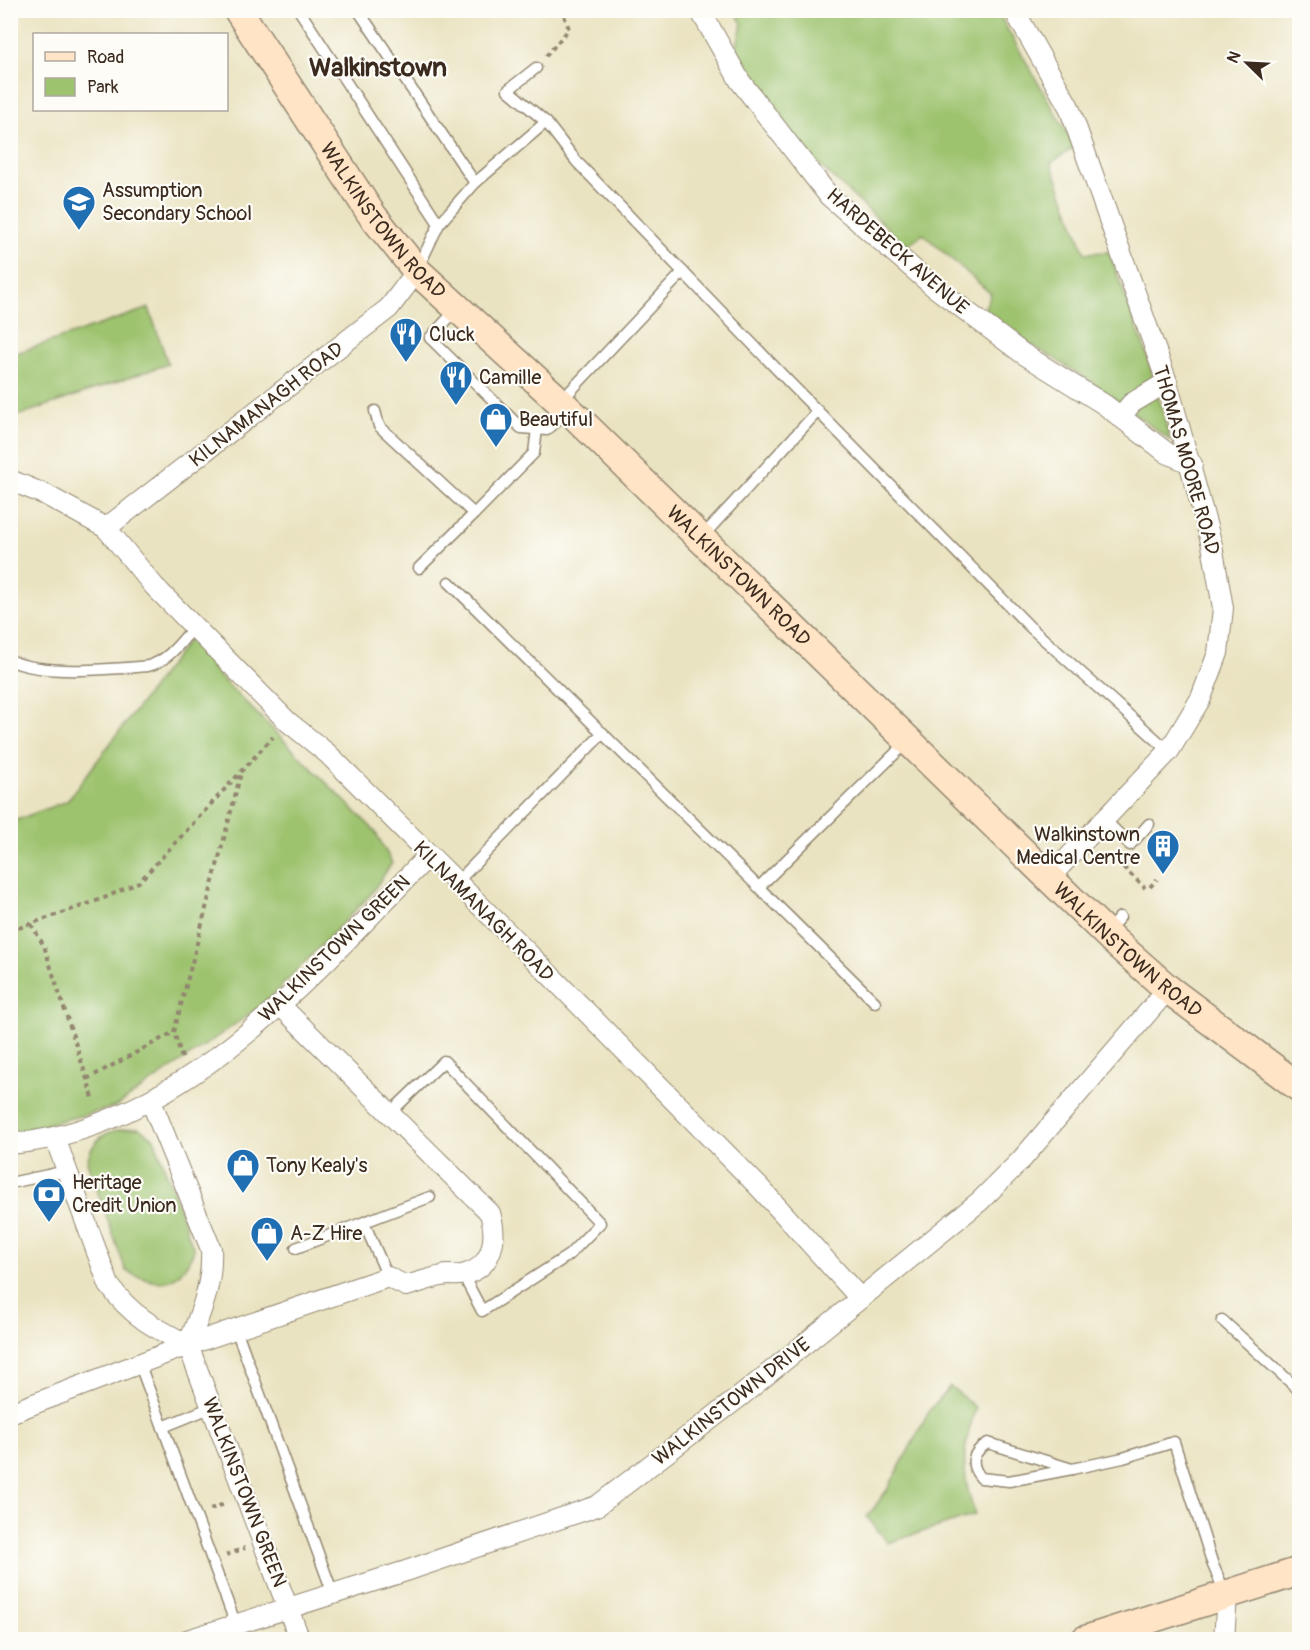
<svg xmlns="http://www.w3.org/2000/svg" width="1310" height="1650" viewBox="0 0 1310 1650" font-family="Pangolin,sans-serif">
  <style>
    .green { fill: #9dc36e; stroke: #6c7646; stroke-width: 1.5 }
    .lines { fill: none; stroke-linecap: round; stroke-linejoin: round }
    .lane-casing { stroke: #928670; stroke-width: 13 }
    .street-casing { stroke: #928670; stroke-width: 22 }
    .secondary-casing { stroke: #928670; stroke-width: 31 }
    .path { stroke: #928670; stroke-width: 4; stroke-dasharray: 4.5 4.5; stroke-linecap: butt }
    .lane { stroke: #fff; stroke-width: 10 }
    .street { stroke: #fff; stroke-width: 20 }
    .secondary { stroke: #ffe4c6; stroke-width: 28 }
    .labels { text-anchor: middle; stroke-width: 4.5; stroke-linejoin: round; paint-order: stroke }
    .poi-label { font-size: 20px; fill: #3b2a1e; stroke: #fdfcf7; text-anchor: start }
    .street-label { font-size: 20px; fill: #3b2a1e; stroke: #fdfcf7 }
    .district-label { font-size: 26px; font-weight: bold; fill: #3b2a1e; stroke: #fdfcf7 }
  </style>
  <rect width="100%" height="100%" fill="#fdfcf7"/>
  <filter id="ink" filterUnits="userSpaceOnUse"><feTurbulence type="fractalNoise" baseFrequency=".0167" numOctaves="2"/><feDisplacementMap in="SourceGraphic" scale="12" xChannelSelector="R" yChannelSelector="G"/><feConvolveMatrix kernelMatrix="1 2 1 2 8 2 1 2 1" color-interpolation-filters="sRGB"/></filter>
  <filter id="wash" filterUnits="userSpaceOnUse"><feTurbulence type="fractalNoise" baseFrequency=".008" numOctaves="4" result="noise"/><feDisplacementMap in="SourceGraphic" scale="24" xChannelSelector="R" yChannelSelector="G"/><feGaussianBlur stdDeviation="1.35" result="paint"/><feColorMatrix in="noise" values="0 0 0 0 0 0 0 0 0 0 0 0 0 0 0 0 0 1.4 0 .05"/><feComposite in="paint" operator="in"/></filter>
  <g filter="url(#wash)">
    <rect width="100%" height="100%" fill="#eae3c1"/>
    <g class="green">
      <polygon points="735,11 997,11 1075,147 1051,163 1085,253 1109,252 1146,352 1170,440 1092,382 982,314 991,294 923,234 907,246 802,149 735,54 742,24"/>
      <polygon points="149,308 168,364 11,418 11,355"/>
      <polygon points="189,639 219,676 375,831 392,863 371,894 264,1004 191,1055 115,1107 28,1129 11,1131 11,822 67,801"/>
      <path d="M 139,1128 L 154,1138 L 194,1250 C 178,1288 160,1288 126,1271 L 87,1162 C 94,1132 112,1129 139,1128 Z"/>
      <path d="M 950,1386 L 976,1408 C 961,1451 961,1472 975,1515 L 888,1543 L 867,1517 L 887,1490 L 930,1410 Z"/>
    </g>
  </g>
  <g filter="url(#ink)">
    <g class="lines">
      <defs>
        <g id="lane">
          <polyline points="299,10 439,224"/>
          <polyline points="358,10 475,183"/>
          <polyline points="536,68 508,90 546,122"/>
          <polyline points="418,268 439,224 475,183 546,122 577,162 791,384 1030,627 1169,751"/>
          <polyline points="457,309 430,338 521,428 547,430 569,410"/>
          <polyline points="560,402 683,272"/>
          <polyline points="375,411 379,426 474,514 534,453 537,429"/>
          <polyline points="701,538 818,411"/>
          <polyline points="419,568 474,514"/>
          <polyline points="449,582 875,1002"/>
          <path d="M 10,660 C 41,676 113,669 148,666 C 168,661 181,642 194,627"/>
          <polyline points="1105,820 1130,845"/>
          <polyline points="1133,842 1149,824"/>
          <polyline points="456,883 603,733"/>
          <polyline points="759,887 908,741"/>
          <polyline points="1106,933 1120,917"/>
          <polyline points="390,1113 444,1061 600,1223 569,1255 482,1311 463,1275"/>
          <polyline points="10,1183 67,1171"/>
          <polyline points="364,1223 388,1277"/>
          <polyline points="296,1248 430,1197"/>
          <polyline points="1222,1320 1300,1391"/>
          <polyline points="236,1329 333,1594"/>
          <polyline points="140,1365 236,1625"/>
          <polyline points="163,1427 212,1407"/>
          <path d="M 988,1443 L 1072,1469 L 1009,1481 L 981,1478 C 969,1464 972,1452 988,1443 Z"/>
          <polyline points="1072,1469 1123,1458 1174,1442 1213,1565 1226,1595"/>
        </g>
        <g id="street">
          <polyline points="700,10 740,81 829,196 933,286 1022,353 1105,405 1167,453 1192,464"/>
          <polyline points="1014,10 1069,107 1167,382 1212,545 1223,608 1218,653 1201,698 1169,751 1049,878"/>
          <polyline points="1120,417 1132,403 1167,382"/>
          <polyline points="10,480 46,495 106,528 154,586 287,721 328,754 551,976 760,1188 859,1297"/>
          <polyline points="106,528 389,308 417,271"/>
          <path d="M 55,1138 L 109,1285 C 131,1316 155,1328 188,1345 C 201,1312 213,1284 211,1249 L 151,1101"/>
          <path d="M 10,1144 C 182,1130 316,971 428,856"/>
          <polyline points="188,1345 300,1640"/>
          <path d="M 10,1413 L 188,1345 L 388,1277 L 406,1286 C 418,1283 430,1278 442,1276 C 448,1274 455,1276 461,1275 C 493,1269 498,1239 490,1213 L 281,1006"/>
          <polyline points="187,1640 406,1571 597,1506 742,1395 980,1201 1022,1159 1168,989"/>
          <polyline points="1224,1640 1227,1595"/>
        </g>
        <g id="secondary">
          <path id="s1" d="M 238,10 L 372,215 L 417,271 L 569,410 L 1116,943 L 1168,989 L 1300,1088"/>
          <polyline points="1085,1640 1300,1571"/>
        </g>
      </defs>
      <use href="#lane" class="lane-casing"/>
      <use href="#street" class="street-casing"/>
      <use href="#secondary" class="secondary-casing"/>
      <g class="path">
        <polyline points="546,56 569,29 562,10"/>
        <polyline points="1127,861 1122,866 1145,888"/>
        <polyline points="1150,887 1157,879"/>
        <polyline points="31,924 44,946 94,1101"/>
        <polyline points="10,931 102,899 139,882 273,737"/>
        <polyline points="182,1058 174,1032 242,769"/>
        <polyline points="87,1079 174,1032"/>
        <polyline points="210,1509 225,1504"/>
        <polyline points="226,1555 245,1548"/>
      </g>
      <use href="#lane" class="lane"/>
      <use href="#street" class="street"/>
      <use href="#secondary" class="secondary"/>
    </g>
  </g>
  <defs>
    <symbol id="school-pin" viewBox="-11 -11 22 30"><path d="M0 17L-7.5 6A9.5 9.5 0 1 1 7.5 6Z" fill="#1f6fb2" stroke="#fdfcf7"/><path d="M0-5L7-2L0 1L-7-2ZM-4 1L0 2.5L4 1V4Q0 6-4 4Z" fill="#fff"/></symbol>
    <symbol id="restaurant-pin" viewBox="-11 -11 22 30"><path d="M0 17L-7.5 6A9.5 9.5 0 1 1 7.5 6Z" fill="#1f6fb2" stroke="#fdfcf7"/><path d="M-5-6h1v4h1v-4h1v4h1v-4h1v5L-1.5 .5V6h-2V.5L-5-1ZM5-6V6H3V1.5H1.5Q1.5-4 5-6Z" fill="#fff"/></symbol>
    <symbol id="shop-pin" viewBox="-11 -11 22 30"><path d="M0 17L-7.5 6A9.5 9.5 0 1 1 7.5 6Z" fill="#1f6fb2" stroke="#fdfcf7"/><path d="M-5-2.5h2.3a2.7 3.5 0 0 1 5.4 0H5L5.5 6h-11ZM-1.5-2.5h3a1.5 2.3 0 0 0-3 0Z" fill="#fff"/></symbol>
    <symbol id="building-pin" viewBox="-11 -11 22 30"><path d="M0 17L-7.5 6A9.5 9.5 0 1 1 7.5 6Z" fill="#1f6fb2" stroke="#fdfcf7"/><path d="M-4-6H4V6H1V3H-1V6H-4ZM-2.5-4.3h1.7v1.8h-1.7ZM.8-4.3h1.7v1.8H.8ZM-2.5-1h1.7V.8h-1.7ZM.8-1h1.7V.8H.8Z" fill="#fff"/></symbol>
    <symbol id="bank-pin" viewBox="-11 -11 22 30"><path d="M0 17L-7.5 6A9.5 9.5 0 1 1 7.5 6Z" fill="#1f6fb2" stroke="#fdfcf7"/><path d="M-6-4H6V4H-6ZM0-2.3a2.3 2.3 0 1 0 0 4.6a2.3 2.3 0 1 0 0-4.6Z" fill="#fff"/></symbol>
  </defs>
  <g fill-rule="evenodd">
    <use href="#school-pin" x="60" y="183" width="38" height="52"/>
    <use href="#restaurant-pin" x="387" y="315" width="38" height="52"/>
    <use href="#restaurant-pin" x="437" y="358" width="38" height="52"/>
    <use href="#shop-pin" x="477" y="400" width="38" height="52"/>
    <use href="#building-pin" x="1144" y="827" width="38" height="52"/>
    <use href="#shop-pin" x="224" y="1146" width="38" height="52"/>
    <use href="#bank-pin" x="30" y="1175" width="38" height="52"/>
    <use href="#shop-pin" x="248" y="1214" width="38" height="52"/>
  </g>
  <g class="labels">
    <g class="poi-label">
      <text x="102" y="197">Assumption<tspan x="102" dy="23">Secondary School</tspan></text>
      <text x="429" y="341">Cluck</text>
      <text x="479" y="384">Camille</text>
      <text x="519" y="426">Beautiful</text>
      <text x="1140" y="841" text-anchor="end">Walkinstown<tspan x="1140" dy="23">Medical Centre</tspan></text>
      <text x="266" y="1172">Tony Kealy's</text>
      <text x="72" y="1189">Heritage<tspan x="72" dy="23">Credit Union</tspan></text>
      <text x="290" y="1240">A-Z Hire</text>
    </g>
    <g class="street-label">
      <text dy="7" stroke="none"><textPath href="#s1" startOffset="256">WALKINSTOWN ROAD</textPath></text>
      <text transform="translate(898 251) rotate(41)" y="7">HARDEBECK AVENUE</text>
      <text transform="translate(266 404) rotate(-38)" y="7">KILNAMANAGH ROAD</text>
      <text transform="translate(1187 460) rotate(74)" y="7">THOMAS MOORE ROAD</text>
      <text dy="7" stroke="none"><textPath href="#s1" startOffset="760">WALKINSTOWN ROAD</textPath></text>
      <text transform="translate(484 911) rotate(45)" y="7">KILNAMANAGH ROAD</text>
      <text transform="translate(334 948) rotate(-44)" y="7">WALKINSTOWN GREEN</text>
      <text dy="7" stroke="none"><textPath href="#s1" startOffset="1300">WALKINSTOWN ROAD</textPath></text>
      <text transform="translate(731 1401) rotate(-38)" y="7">WALKINSTOWN DRIVE</text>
      <text transform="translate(245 1492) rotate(69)" y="7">WALKINSTOWN GREEN</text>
    </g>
    <g class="district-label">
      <text x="378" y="76">Walkinstown</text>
    </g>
  </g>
  <rect width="1310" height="1650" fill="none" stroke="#fdfcf7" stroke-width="36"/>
  <rect x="33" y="33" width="195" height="78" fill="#fdfcf7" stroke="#afa8a0" stroke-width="1.5"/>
  <rect x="45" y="52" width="30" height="9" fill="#ffe4c6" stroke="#afa8a0" stroke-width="1.5"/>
  <text x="87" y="63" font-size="18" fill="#3b2a1e">Road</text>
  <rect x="45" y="78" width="30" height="18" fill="#9dc36e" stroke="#afa8a0" stroke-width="1.5"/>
  <text x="87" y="93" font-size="18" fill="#3b2a1e">Park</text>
  <g transform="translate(1247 63) rotate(294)" stroke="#fdfcf7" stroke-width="4.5" paint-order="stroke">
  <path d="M0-4.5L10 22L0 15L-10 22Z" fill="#3b2a1e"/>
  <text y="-9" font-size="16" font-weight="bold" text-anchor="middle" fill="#3b2a1e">N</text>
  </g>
</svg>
